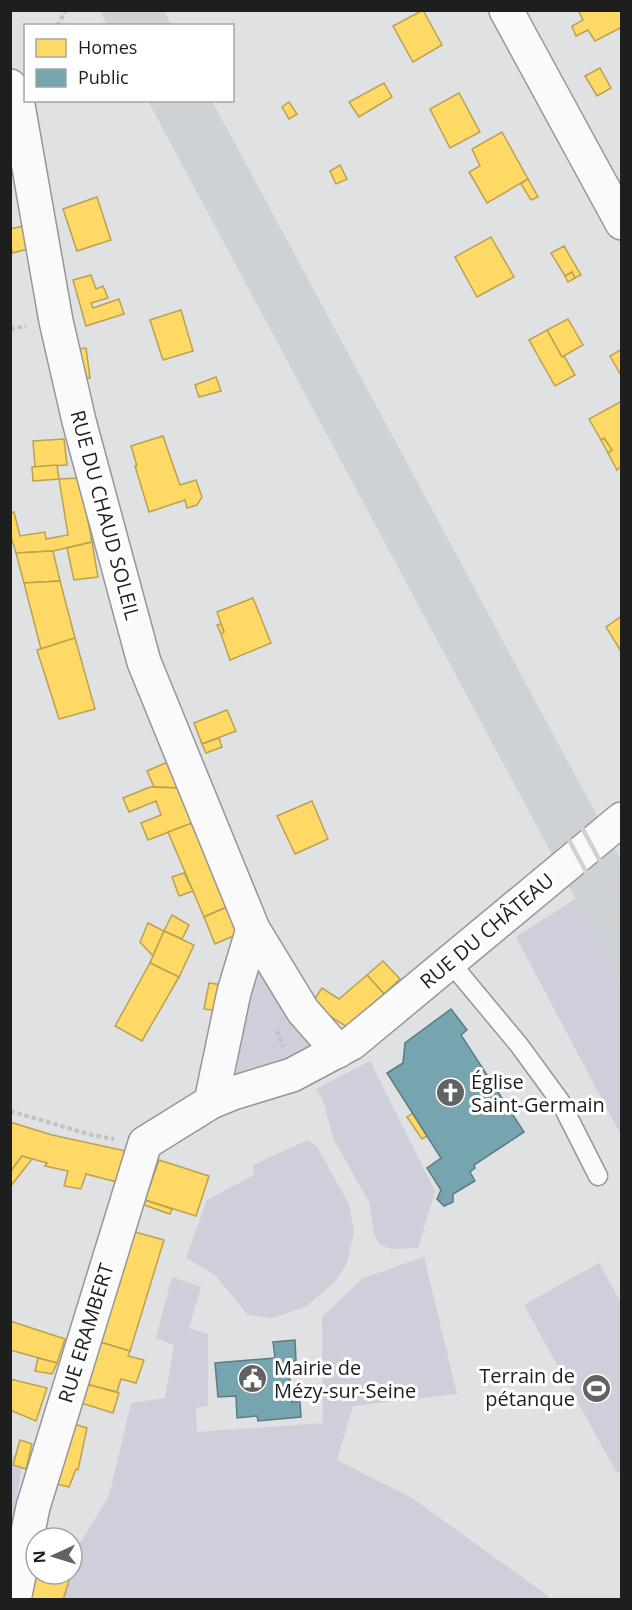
<svg xmlns="http://www.w3.org/2000/svg" width="632" height="1610" viewBox="0 0 632 1610" font-family="'Open Sans',sans-serif">
  <style>
    .built { fill: #cdd2d7 }
    .green { fill: #d1cedc }
    .homes { fill: #ffd966; stroke: #bba150; stroke-width: 1.5 }
    .public { fill: #76a5af; stroke: #5b7c84; stroke-width: 1.5 }
    .lines { fill: none; stroke-linecap: round; stroke-linejoin: round }
    .service-casing { stroke: #959697; stroke-width: 21 }
    .minor-casing { stroke: #959697; stroke-width: 36 }
    .primary-casing { stroke: #959697; stroke-width: 36 }
    .path { stroke: #c2c2c2; stroke-width: 4; stroke-dasharray: 4.5 3; stroke-linecap: butt }
    .service { stroke: #fafafb; stroke-width: 18 }
    .minor { stroke: #fafafb; stroke-width: 33 }
    .primary { stroke: #fafafb; stroke-width: 33 }
    .rail { stroke: #d1d1d1; stroke-width: 4.5 }
    .labels { text-anchor: middle; stroke-width: 6; stroke-linejoin: round; paint-order: stroke }
    .street-label { font-size: 20px; fill: #1d1e1e; stroke: #fff }
    .poi-label { font-size: 20px; fill: #1d1e1e; stroke: #fff; text-anchor: start }
  </style>
  <rect width="100%" height="100%" fill="#dfe1e3"/>
  <g class="built">
    <polygon points="100,11 164,11 172,25 108,25"/>
    <polygon points="148,101 212,101 595,812 621,861 621,983"/>
  </g>
  <g class="green">
    <polygon points="577,898 621,983 621,1135 516,937"/>
    <polygon points="262,963 314,1052 236,1076 250,969"/>
    <polygon points="370,1061 435,1191 418,1248 391,1249 380,1245 374,1234 369,1202 333,1138 323,1100 316,1089"/>
    <polygon points="308,1140 317,1147 349,1204 354,1232 347,1263 335,1282 305,1307 272,1318 248,1315 215,1275 186,1258 207,1200 254,1175 253,1165"/>
    <polygon points="424,1257 457,1394 353,1406 337,1460 412,1498 547,1595 550,1599 45,1600 61,1574 72,1574 72,1556 109,1496 131,1403 165,1398 174,1345 156,1338 172,1277 201,1287 189,1328 208,1334 208,1406 196,1408 197,1432 323,1423 322,1317 363,1278"/>
    <polygon points="599,1263 621,1303 622,1471 617,1473 524,1305"/>
    <polygon points="11,1455 23,1458 11,1536"/>
  </g>
  <g class="homes">
    <polygon points="423,10 442,45 413,62 393,26"/>
    <polygon points="578,10 622,10 622,27 595,41 588,30 576,36 572,26 583,20"/>
    <polygon points="600,68 611,88 597,96 585,76"/>
    <polygon points="384,83 392,97 359,117 349,102"/>
    <polygon points="459,93 480,132 450,148 430,109"/>
    <polygon points="289,102 297,114 289,119 282,107"/>
    <polygon points="502,132 528,179 487,203 469,172 480,166 472,149"/>
    <polygon points="340,165 347,179 336,184 330,171"/>
    <polygon points="528,179 538,197 531,200 521,184"/>
    <polygon points="97,197 111,240 77,251 63,209"/>
    <polygon points="28,225 33,248 12,253 10,229"/>
    <polygon points="491,237 514,277 477,297 455,257"/>
    <polygon points="564,246 581,275 575,278 572,272 565,276 551,253"/>
    <polygon points="572,272 575,278 568,282 565,276"/>
    <polygon points="91,275 96,289 103,286 108,298 91,303 93,308 119,299 124,314 86,326 73,280"/>
    <polygon points="181,310 193,351 163,360 150,320"/>
    <polygon points="568,319 583,345 562,357 547,330"/>
    <polygon points="547,330 562,357 564,356 575,375 555,386 529,340"/>
    <polygon points="86,348 90,378 77,380 72,350"/>
    <polygon points="622,349 622,377 610,356"/>
    <polygon points="216,377 221,391 199,397 195,385"/>
    <polygon points="622,401 622,469 620,467 617,470 608,453 612,450 604,438 601,440 589,419"/>
    <polygon points="163,436 180,485 196,480 202,497 197,505 187,508 185,500 149,512 135,466 137,466 131,446"/>
    <polygon points="604,438 612,450 608,453 601,440"/>
    <polygon points="64,439 67,465 35,467 33,441"/>
    <polygon points="57,465 59,479 33,481 32,467"/>
    <polygon points="80,478 92,542 53,551 16,553 10,533 10,513 14,512 20,536 45,532 46,539 68,535 59,479"/>
    <polygon points="92,542 98,577 74,580 67,548"/>
    <polygon points="53,551 60,581 24,583 16,553"/>
    <polygon points="60,581 75,638 41,649 24,583"/>
    <polygon points="253,598 271,643 230,660 221,634 224,632 217,612"/>
    <polygon points="622,616 622,653 606,627"/>
    <polygon points="221,624 224,632 221,634 217,625"/>
    <polygon points="75,638 95,709 59,719 37,650"/>
    <polygon points="227,710 236,731 202,744 194,723"/>
    <polygon points="219,738 222,747 206,753 202,744"/>
    <polygon points="170,761 181,788 154,787 147,771"/>
    <polygon points="150,787 181,788 195,822 148,840 141,823 161,815 156,801 129,812 123,798"/>
    <polygon points="312,801 328,839 295,854 277,816"/>
    <polygon points="195,822 229,906 204,917 168,832"/>
    <polygon points="184,873 193,891 179,896 172,877"/>
    <polygon points="229,906 240,933 215,944 204,917"/>
    <polygon points="172,915 189,925 182,939 164,931"/>
    <polygon points="148,923 164,931 153,956 140,942"/>
    <polygon points="164,931 194,945 179,977 150,963"/>
    <polygon points="383,961 400,979 384,994 367,975"/>
    <polygon points="150,963 179,977 142,1041 115,1026"/>
    <polygon points="367,975 384,994 347,1027 311,1004 322,988 339,999"/>
    <polygon points="209,983 223,985 217,1011 204,1009"/>
    <polygon points="413,1113 427,1136 422,1139 407,1117"/>
    <polygon points="10,1122 52,1135 126,1151 117,1182 86,1174 81,1189 64,1186 68,1171 45,1166 47,1163 22,1156 10,1172"/>
    <polygon points="22,1156 32,1159 10,1187 10,1172"/>
    <polygon points="159,1160 209,1176 196,1216 145,1200"/>
    <polygon points="145,1200 172,1209 170,1214 144,1205"/>
    <polygon points="135,1232 164,1240 130,1351 100,1342"/>
    <polygon points="10,1321 65,1339 57,1363 10,1350"/>
    <polygon points="100,1342 130,1351 128,1356 144,1360 136,1383 121,1379 117,1392 86,1384"/>
    <polygon points="38,1358 57,1363 52,1374 35,1371"/>
    <polygon points="10,1379 47,1388 36,1421 10,1410"/>
    <polygon points="86,1384 119,1393 113,1413 81,1403"/>
    <polygon points="74,1424 87,1428 78,1470 76,1469 69,1487 57,1484"/>
    <polygon points="20,1440 32,1444 26,1469 13,1465"/>
    <polygon points="37,1574 71,1574 63,1600 29,1600"/>
  </g>
  <g class="public">
    <polygon points="451,1009 467,1030 461,1035 524,1132 474,1165 475,1168 470,1172 475,1181 453,1194 453,1202 444,1206 437,1199 441,1190 427,1168 441,1158 387,1073 403,1063 405,1043"/>
    <polygon points="295,1340 296,1361 288,1362 292,1402 300,1402 301,1417 258,1421 257,1416 237,1418 236,1396 218,1397 215,1363 275,1358 273,1342"/>
  </g>
  <g class="lines">
    <defs>
      <polyline id="service" points="450,962 519,1045 560,1101 598,1176"/>
      <g id="minor">
        <polyline points="10,86 18,105 56,321 79,421 144,662 253,929 303,1011 338,1051"/>
        <polyline points="211,1102 234,992 253,929"/>
        <polyline points="14,1600 33,1507 145,1143 211,1102 233,1093 292,1075 352,1043 622,819"/>
      </g>
      <polyline id="primary" points="506,10 622,223"/>
    </defs>
    <use href="#service" class="service-casing"/>
    <use href="#minor" class="minor-casing"/>
    <use href="#primary" class="primary-casing"/>
    <g class="path">
      <polyline points="57,26 66,10"/>
      <polyline points="10,329 26,326"/>
      <polyline points="277,1031 283,1047"/>
      <polyline points="10,1111 92,1135 114,1139"/>
    </g>
    <use href="#service" class="service"/>
    <use href="#minor" class="minor"/>
    <use href="#primary" class="primary"/>
    <g class="rail">
      <polyline points="125,10 133,26"/>
      <polyline points="143,10 151,26"/>
      <polyline points="173,100 622,939"/>
      <polyline points="191,100 622,902"/>
    </g>
  </g>
  <defs>
    <symbol id="church-disc" viewBox="-11 -11 22 22"><circle r="9.5" fill="#616263" stroke="#fff"/><path d="M-1.2-6h2.4v3.5h3.3v2.4h-3.3V6h-2.4V-.1h-3.3v-2.4h3.3Z" fill="#fff"/></symbol>
    <symbol id="civic-disc" viewBox="-11 -11 22 22"><circle r="9.5" fill="#616263" stroke="#fff"/><path d="M-.6-6.5H3V-4.5H.6V-3L4-1V1h2V6H-6V1h2V-1L-.6-3ZM-1.2 2.5V6h2.4V2.5Z" fill="#fff"/></symbol>
    <symbol id="stadium-disc" viewBox="-11 -11 22 22"><circle r="9.5" fill="#616263" stroke="#fff"/><path d="M0-5a6.5 5 0 1 0 0 10a6.5 5 0 1 0 0-10ZM-3.5-1.8h7v3.6h-7Z" fill="#fff"/></symbol>
  </defs>
  <g fill-rule="evenodd">
    <use href="#church-disc" x="434" y="1076" width="33" height="33"/>
    <use href="#civic-disc" x="236" y="1362" width="33" height="33"/>
    <use href="#stadium-disc" x="580" y="1372" width="33" height="33"/>
  </g>
  <g class="labels">
    <g class="street-label">
      <text transform="translate(105 515) rotate(75)" y="7">RUE DU CHAUD SOLEIL</text>
      <text transform="translate(487 931) rotate(-40)" y="7">RUE DU CHÂTEAU</text>
      <text transform="translate(86 1333) rotate(-73)" y="7">RUE ERAMBERT</text>
    </g>
    <g class="poi-label">
      <text x="471" y="1089">Église<tspan x="471" dy="23">Saint-Germain</tspan></text>
      <text x="274" y="1375">Mairie de<tspan x="274" dy="23">Mézy-sur-Seine</tspan></text>
      <text x="575" y="1383" text-anchor="end">Terrain de<tspan x="575" dy="23">pétanque</tspan></text>
    </g>
  </g>
  <rect width="632" height="1610" fill="none" stroke="#1d1e1e" stroke-width="24"/>
  <rect x="24" y="24" width="210" height="78" fill="#ffffff" stroke="#a5a5a5" stroke-width="1.5"/>
  <rect x="36" y="39" width="30" height="18" fill="#ffd966" stroke="#a5a5a5" stroke-width="1.5"/>
  <text x="78" y="54" font-size="18" fill="#1d1e1e">Homes</text>
  <rect x="36" y="69" width="30" height="18" fill="#76a5af" stroke="#a5a5a5" stroke-width="1.5"/>
  <text x="78" y="84" font-size="18" fill="#1d1e1e">Public</text>
  <g transform="translate(54 1556) rotate(266)"><circle r="28" fill="#ffffff" stroke="#a5a5a5" stroke-width="1.5"/>
  <path d="M0-4.5L10 22L0 15L-10 22Z" fill="#616263"/>
  <text y="-9" font-size="16" font-weight="bold" text-anchor="middle" fill="#1d1e1e">N</text>
  </g>
</svg>
